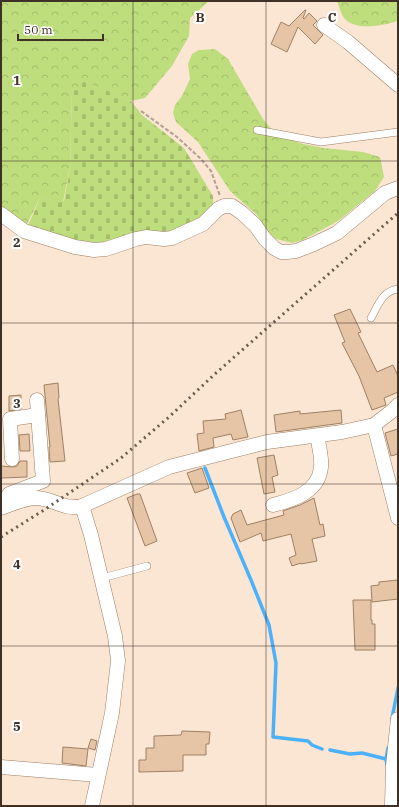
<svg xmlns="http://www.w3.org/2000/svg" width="399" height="807" viewBox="0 0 399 807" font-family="'IBM Plex Serif',serif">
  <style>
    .forest { fill: url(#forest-crowns) }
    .cemetery { fill: url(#cemetery-stones) }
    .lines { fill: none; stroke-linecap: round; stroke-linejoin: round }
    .stream { stroke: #4cb1fb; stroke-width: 3.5 }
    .building { fill: #e6c5a7; stroke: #9e8063 }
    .lane-casing { stroke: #9d7e62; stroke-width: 8 }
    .street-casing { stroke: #9d7e62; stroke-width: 15 }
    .path { stroke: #b2a090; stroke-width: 2; stroke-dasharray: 4 2; stroke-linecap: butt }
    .lane { stroke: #fff; stroke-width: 7 }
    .street { stroke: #fff; stroke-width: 14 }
    .rail { stroke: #6c5c4f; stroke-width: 3; stroke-dasharray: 2 4; stroke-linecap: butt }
    .grid { fill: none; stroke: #3f3125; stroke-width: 1; stroke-opacity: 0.55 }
    .grid-label { font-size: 13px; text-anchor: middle; font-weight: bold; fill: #3f3125; stroke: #fff; stroke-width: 4; stroke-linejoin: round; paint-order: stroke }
  </style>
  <defs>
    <pattern id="forest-crowns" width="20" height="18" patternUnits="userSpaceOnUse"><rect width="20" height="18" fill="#bedd7d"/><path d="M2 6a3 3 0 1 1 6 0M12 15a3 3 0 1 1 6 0" fill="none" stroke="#a4be6c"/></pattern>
    <pattern id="cemetery-stones" width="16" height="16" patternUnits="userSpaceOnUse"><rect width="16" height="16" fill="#bedd7d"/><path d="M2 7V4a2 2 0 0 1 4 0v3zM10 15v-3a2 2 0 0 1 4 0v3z" fill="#a4be6c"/></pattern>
  </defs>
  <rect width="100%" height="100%" fill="#fbe6d4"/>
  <g class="forest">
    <polygon points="1,1 209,1 190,18 189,36 172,66 145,98 131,101 85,82 72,92 70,168 63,202 40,198 25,228 1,208"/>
    <path d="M 337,1 L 398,1 L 398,21 C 384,25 356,32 344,18 C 341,14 339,6 337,1 Z"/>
    <polygon points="215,49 228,59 263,119 273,131 288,139 303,144 324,148 363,152 380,157 384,177 375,191 338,221 303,240 292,243 276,239 267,231 257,215 230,191 198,142 176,122 173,113 175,105 182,96 190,79 188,64 192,54 199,50"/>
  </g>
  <polygon class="cemetery" points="85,81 131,101 142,115 184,148 213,196 213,207 197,222 167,234 88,245 27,228 40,198 64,201 70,168 72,92"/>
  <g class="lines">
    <g class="stream">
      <polyline points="205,468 224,517 251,580 269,625 276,663 273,737 308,741 312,745 322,749"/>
      <polyline points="392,718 398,688"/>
      <polyline points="330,750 350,754 362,753 386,759"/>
      <polyline points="387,765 386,759 388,748"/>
    </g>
  </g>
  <g class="building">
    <polygon points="305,10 306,10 303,18 304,19 309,13 317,21 313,25 323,35 315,44 298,27 287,52 271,44 281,22 289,26"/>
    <polygon points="350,309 361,332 358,333 377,372 393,365 398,376 398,392 384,398 386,405 372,410 359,376 342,343 345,342 334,315"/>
    <polygon points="58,383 59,398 58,399 65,461 50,462 49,447 50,447 44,385"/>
    <polygon points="21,395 21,409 9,411 9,396"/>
    <polygon points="241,410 248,437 233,440 231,434 213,438 214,447 199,451 197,434 204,433 203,421 226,419 225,414"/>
    <polygon points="341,410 342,423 276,432 274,415 300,411 300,414"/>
    <polygon points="398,429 398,454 391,456 385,433"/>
    <polygon points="29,434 30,451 20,451 19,435"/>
    <polygon points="274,455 278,475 272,477 275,492 264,494 257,458"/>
    <polygon points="20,461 27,461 27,477 1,478 1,466 13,467 17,466"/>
    <polygon points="202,468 209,488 195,493 187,473"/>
    <polygon points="137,494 140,494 157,541 145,546 127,498"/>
    <polygon points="314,498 320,525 323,524 325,536 312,539 317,561 301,564 301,563 292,566 289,558 296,555 291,534 263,541 261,533 240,542 231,518 233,514 241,510 247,525 284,515 283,511 300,505"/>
    <polygon points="398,580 398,599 372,602 371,586 379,585 379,582"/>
    <polygon points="353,600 371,600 371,620 372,620 372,624 375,624 375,650 355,650"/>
    <polygon points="182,731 210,732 209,744 206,744 206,755 183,755 183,771 139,772 139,760 146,760 146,748 154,748 154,736 181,735"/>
    <polygon points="91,739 97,741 95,750 88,748"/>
    <polygon points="63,747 88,749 86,766 62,763"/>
  </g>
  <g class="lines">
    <defs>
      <g id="lane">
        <polyline points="257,130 321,142 398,132"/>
        <path d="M 371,318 C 378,306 382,291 398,289"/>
        <polyline points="102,578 147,566"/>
      </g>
      <g id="street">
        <polyline points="324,25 348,42 398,85"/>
        <polyline points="1,214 24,231 75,247 94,250 106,249 136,239 146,237 164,239 172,238 203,224 218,209 224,206 232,206 242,213 255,225 265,239 274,248 281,252 287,252 296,251 314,244 337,233 385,193 398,188"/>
        <polyline points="374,425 398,518"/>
        <polyline points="12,459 10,419 38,415"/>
        <path d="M 273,505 C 293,500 319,492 321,467 C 322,457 319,446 317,436"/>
        <polyline points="82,506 91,535 115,636 118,661 112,713 92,806"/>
        <polyline points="2,507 9,494 43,481 37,400"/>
        <path d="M 1,508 C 12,504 23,499 34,498 C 52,497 63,511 82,506 L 169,467 L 267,442 L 342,432 L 374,425 L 392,411 L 398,405"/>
        <polyline points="1,767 98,775"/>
        <polyline points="392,806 393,766 398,719"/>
      </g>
    </defs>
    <use href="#lane" class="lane-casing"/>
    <use href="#street" class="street-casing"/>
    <polyline class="path" points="141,111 177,137 201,159 211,171 220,196"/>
    <use href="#lane" class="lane"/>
    <use href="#street" class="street"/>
    <polyline class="rail" points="1,537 44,510 121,458 169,417 216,373 398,213"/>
  </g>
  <path class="grid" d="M 133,1 L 133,806M 266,1 L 266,806M 1,161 L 398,161M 1,323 L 398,323M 1,484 L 398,484M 1,646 L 398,646"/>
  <g class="grid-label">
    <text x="200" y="22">B</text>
    <text x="332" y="22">C</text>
    <text x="17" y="85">1</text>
    <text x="17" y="247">2</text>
    <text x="17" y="408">3</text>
    <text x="17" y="569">4</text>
    <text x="17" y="731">5</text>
  </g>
  <rect width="399" height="807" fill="none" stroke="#3f3125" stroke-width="4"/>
  <path d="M18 34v6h85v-6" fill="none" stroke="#3f3125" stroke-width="2"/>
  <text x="24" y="34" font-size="12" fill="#3f3125" stroke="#ffffff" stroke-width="3" paint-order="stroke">50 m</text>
</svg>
